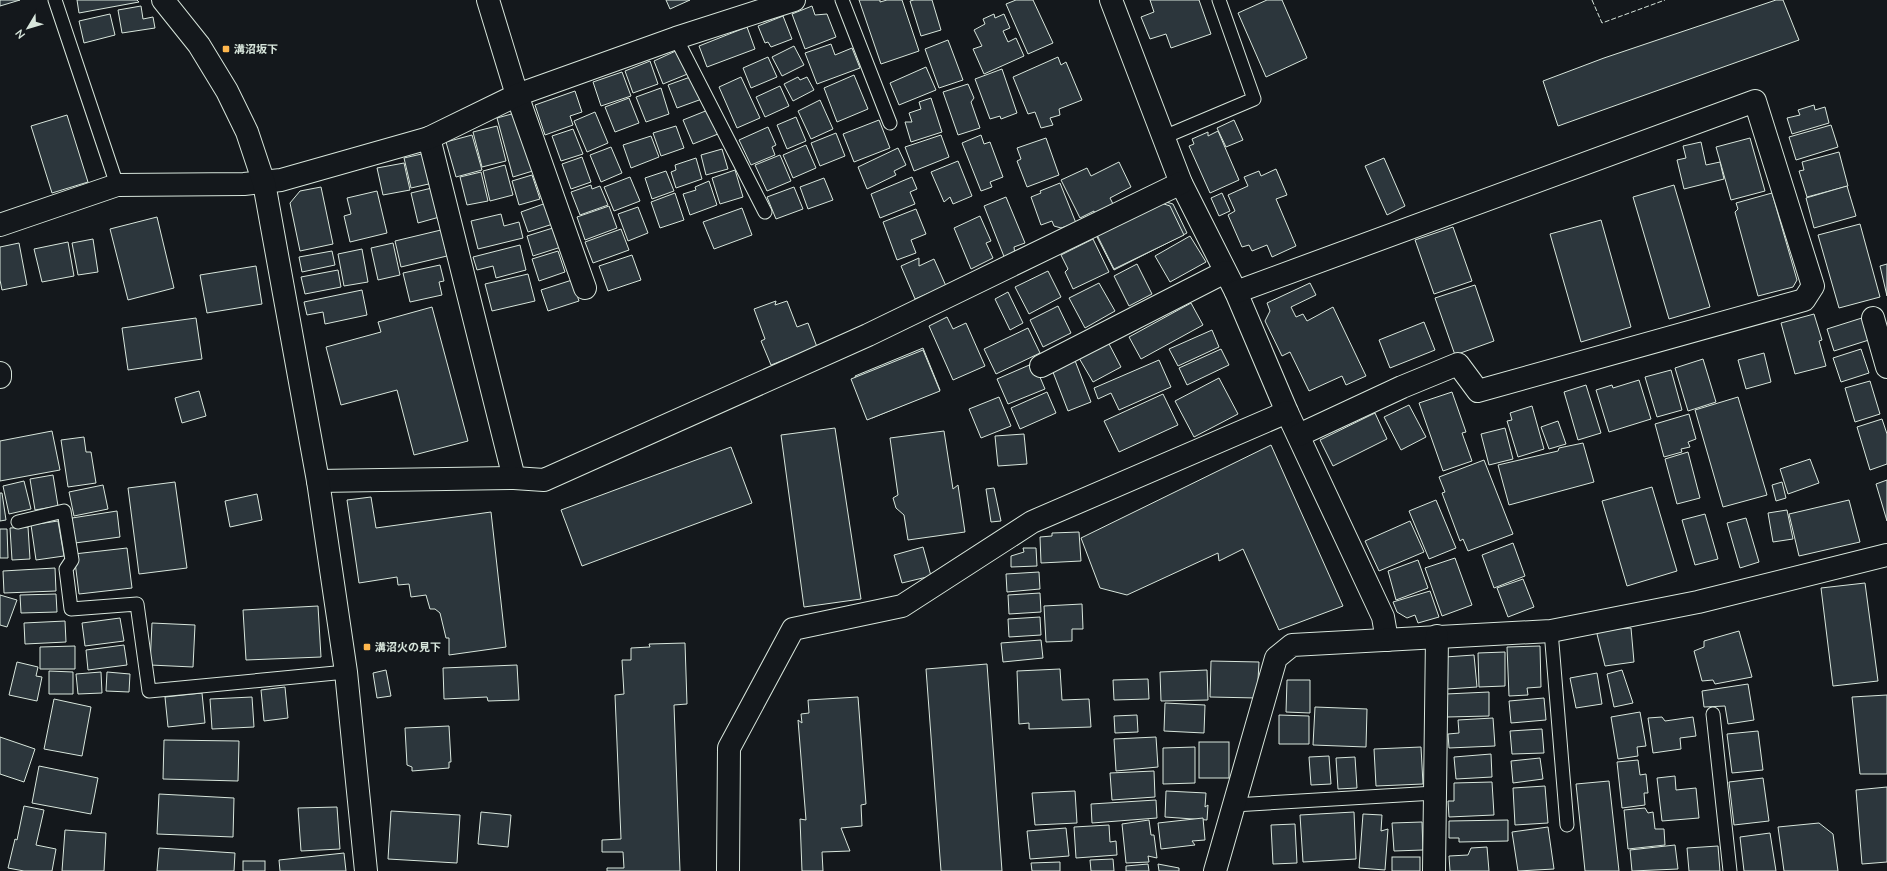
<svg xmlns="http://www.w3.org/2000/svg" width="1887" height="871" viewBox="0 0 1887 871" font-family="'Nunito Sans','Noto Sans JP',sans-serif">
  <style>
    .building { fill: #2c363c; stroke: #d8e6dc }
    .lines { fill: none; stroke-linecap: round; stroke-linejoin: round }
    .lane-casing { stroke: #d8e6dc; stroke-width: 15 }
    .street-casing { stroke: #d8e6dc; stroke-width: 24 }
    .secondary-casing { stroke: #d8e6dc; stroke-width: 24 }
    .lane { stroke: #14181c; stroke-width: 13 }
    .street { stroke: #14181c; stroke-width: 22 }
    .secondary { stroke: #14181c; stroke-width: 22 }
    .fence { stroke: #d8e6dc; stroke-width: 1; stroke-dasharray: 5 2; stroke-linecap: butt }
    .poi-dot { fill: #ffb74d; stroke: #14181c; stroke-width: 1.5 }
    .labels { text-anchor: middle; stroke-width: 3; stroke-linejoin: round; paint-order: stroke }
    .poi-label { font-size: 11px; font-weight: bold; fill: #d8e6dc; stroke: #14181c; text-anchor: start }
  </style>
  <rect width="100%" height="100%" fill="#14181c"/>
  <g class="building">
    <polygon points="0,0 20,0 0,6"/>
    <polygon points="77,0 137,0 139,2 79,13"/>
    <polygon points="666,0 690,0 670,9"/>
    <polygon points="859,0 880,0 880,2 887,0 902,0 919,51 881,64"/>
    <polygon points="914,0 932,0 941,30 921,36 910,1"/>
    <polygon points="1016,0 1033,0 1053,43 1028,54 1006,4"/>
    <polygon points="1150,0 1199,0 1211,34 1171,48 1166,34 1150,39 1141,17 1154,12"/>
    <polygon points="1267,0 1282,0 1307,58 1266,77 1238,13"/>
    <polygon points="1776,0 1783,0 1799,40 1558,126 1543,81 1604,58"/>
    <polygon points="141,6 143,19 153,17 155,28 122,33 118,10"/>
    <polygon points="812,6 815,15 827,14 836,37 805,49 792,14"/>
    <polygon points="110,14 115,35 84,43 79,21"/>
    <polygon points="994,14 995,18 1004,14 1010,28 1003,31 1008,42 1016,38 1024,56 984,74 973,49 982,46 974,30 985,24 983,19"/>
    <polygon points="783,16 792,39 771,47 768,42 765,43 758,26"/>
    <polygon points="747,27 755,49 707,67 699,46"/>
    <polygon points="948,40 963,80 939,88 925,49"/>
    <polygon points="831,44 835,55 852,48 860,68 817,84 805,53"/>
    <polygon points="794,46 804,65 782,76 772,57"/>
    <polygon points="680,49 690,73 663,84 654,61"/>
    <polygon points="768,57 777,77 751,88 743,68"/>
    <polygon points="1058,57 1061,65 1066,62 1082,100 1059,109 1060,115 1050,118 1053,125 1041,128 1035,112 1028,114 1013,77"/>
    <polygon points="650,61 658,84 633,93 625,71"/>
    <polygon points="926,67 936,90 899,105 890,83"/>
    <polygon points="1002,69 1017,113 1001,119 1000,116 990,119 975,79"/>
    <polygon points="622,72 631,96 601,106 593,82"/>
    <polygon points="854,75 868,109 837,122 824,88"/>
    <polygon points="693,76 702,99 677,108 668,85"/>
    <polygon points="741,77 760,118 737,128 719,87"/>
    <polygon points="798,77 800,80 807,77 814,90 793,101 784,84"/>
    <polygon points="968,84 974,98 971,102 980,128 958,135 943,92"/>
    <polygon points="780,86 789,106 765,117 756,97"/>
    <polygon points="661,88 669,114 646,122 636,97"/>
    <polygon points="575,91 582,112 570,116 573,125 545,135 535,105"/>
    <polygon points="629,98 639,123 615,132 605,107"/>
    <polygon points="931,98 942,132 911,142 905,122 912,122 909,113 921,109 919,102"/>
    <polygon points="820,100 833,129 811,139 798,111"/>
    <polygon points="1814,105 1815,110 1825,107 1829,123 1792,134 1787,118 1800,115 1798,110"/>
    <polygon points="708,110 718,134 693,144 683,120"/>
    <polygon points="519,112 536,170 513,177 497,118"/>
    <polygon points="595,112 608,143 587,152 574,121"/>
    <polygon points="67,115 88,182 52,193 31,126"/>
    <polygon points="796,117 806,141 787,149 777,125"/>
    <polygon points="879,120 890,148 854,162 843,134"/>
    <polygon points="1234,120 1243,140 1226,147 1217,128"/>
    <polygon points="1831,125 1838,147 1796,160 1789,137"/>
    <polygon points="497,126 506,161 482,167 473,132"/>
    <polygon points="676,126 684,148 661,156 653,133"/>
    <polygon points="768,127 776,145 772,147 775,155 751,165 739,140"/>
    <polygon points="573,129 583,154 561,161 552,136"/>
    <polygon points="1218,131 1239,180 1210,193 1189,146 1194,144 1192,139 1208,132 1208,136"/>
    <polygon points="836,133 845,156 820,166 811,143"/>
    <polygon points="472,135 482,170 456,177 446,142"/>
    <polygon points="941,135 949,157 914,171 905,147"/>
    <polygon points="981,135 984,144 990,142 1003,177 990,182 992,187 981,191 962,143"/>
    <polygon points="651,136 659,157 631,168 623,145"/>
    <polygon points="1046,138 1059,175 1027,187 1017,161 1021,159 1017,148"/>
    <polygon points="1750,138 1765,191 1731,200 1716,147"/>
    <polygon points="1701,142 1706,165 1720,162 1724,179 1684,189 1677,160 1686,158 1683,146"/>
    <polygon points="806,145 816,168 793,178 783,155"/>
    <polygon points="611,147 622,173 601,182 590,155"/>
    <polygon points="898,148 906,165 894,171 896,175 867,189 858,167"/>
    <polygon points="722,149 728,169 706,175 701,155"/>
    <polygon points="1839,152 1848,186 1807,197 1799,171 1804,170 1802,162"/>
    <polygon points="426,153 433,183 411,188 404,158"/>
    <polygon points="780,155 791,181 767,191 755,165"/>
    <polygon points="582,157 591,182 571,189 562,164"/>
    <polygon points="696,158 702,179 676,188 671,172 676,170 675,165"/>
    <polygon points="1384,158 1405,206 1387,215 1365,166"/>
    <polygon points="958,161 972,196 953,204 950,197 944,202 931,172"/>
    <polygon points="1119,162 1131,187 1110,198 1114,206 1095,215 1094,211 1080,218 1061,180 1087,168 1091,176"/>
    <polygon points="404,163 410,190 383,195 377,168"/>
    <polygon points="505,165 513,195 490,201 483,171"/>
    <polygon points="1276,169 1287,195 1276,199 1296,246 1272,257 1267,245 1252,251 1249,245 1242,247 1228,215 1235,211 1228,195 1248,186 1244,177 1259,171 1261,176"/>
    <polygon points="735,170 743,197 720,204 712,178"/>
    <polygon points="666,171 674,191 652,199 645,178"/>
    <polygon points="481,172 488,201 467,205 460,177"/>
    <polygon points="532,175 540,199 519,205 512,181"/>
    <polygon points="630,177 640,201 614,211 604,187"/>
    <polygon points="912,177 917,189 910,192 915,204 880,218 871,194"/>
    <polygon points="824,178 833,200 808,209 800,187"/>
    <polygon points="709,181 717,205 690,215 683,194 696,190 695,187"/>
    <polygon points="1060,183 1076,223 1061,228 1054,226 1052,221 1041,225 1031,197 1041,193 1040,191"/>
    <polygon points="591,185 592,189 600,186 608,205 580,215 571,192"/>
    <polygon points="1674,185 1710,307 1669,319 1633,197"/>
    <polygon points="1847,186 1856,216 1814,228 1806,198"/>
    <polygon points="321,187 333,244 300,251 290,203 300,191"/>
    <polygon points="436,187 443,216 418,223 411,193"/>
    <polygon points="794,187 803,209 776,219 767,197"/>
    <polygon points="377,191 387,233 350,242 344,216 351,214 347,198"/>
    <polygon points="675,193 684,220 660,228 651,202"/>
    <polygon points="1222,193 1230,211 1219,216 1211,198"/>
    <polygon points="1772,193 1797,280 1793,287 1758,296 1735,212 1738,209 1736,203"/>
    <polygon points="1006,197 1025,243 1014,247 1015,255 1005,259 984,206"/>
    <polygon points="549,202 556,223 528,232 521,212"/>
    <polygon points="1166,202 1173,204 1187,233 1114,270 1097,237"/>
    <polygon points="1161,203 1170,206 1184,235 1114,269 1097,235"/>
    <polygon points="609,206 617,228 585,240 577,217"/>
    <polygon points="638,207 648,233 628,241 618,214"/>
    <polygon points="742,208 752,235 714,249 703,222"/>
    <polygon points="916,209 926,234 911,240 916,253 897,260 883,222"/>
    <polygon points="501,214 504,226 519,222 523,238 478,249 471,221"/>
    <polygon points="980,216 991,241 986,243 993,258 971,269 954,228"/>
    <polygon points="157,217 174,288 128,300 110,229"/>
    <polygon points="1601,220 1631,327 1581,342 1550,234"/>
    <polygon points="1860,224 1880,297 1839,308 1818,235"/>
    <polygon points="556,227 561,247 533,256 527,236"/>
    <polygon points="1453,227 1472,281 1434,294 1415,240"/>
    <polygon points="621,229 629,250 593,263 585,242"/>
    <polygon points="441,230 447,256 401,267 395,241"/>
    <polygon points="1190,236 1206,262 1170,282 1155,256"/>
    <polygon points="93,239 98,272 78,275 72,243"/>
    <polygon points="1093,239 1109,272 1073,289 1065,272 1068,269 1061,255"/>
    <polygon points="68,242 74,276 42,282 34,249"/>
    <polygon points="19,243 27,285 2,290 0,280 0,247"/>
    <polygon points="393,243 400,275 378,280 371,248"/>
    <polygon points="520,245 526,270 496,278 493,266 477,270 473,257"/>
    <polygon points="362,249 368,282 344,286 338,254"/>
    <polygon points="332,251 335,265 302,272 299,257"/>
    <polygon points="558,251 565,272 539,281 532,259"/>
    <polygon points="632,255 641,280 608,291 599,266"/>
    <polygon points="919,258 919,266 934,259 946,286 915,299 901,266"/>
    <polygon points="1137,264 1152,294 1129,306 1114,276"/>
    <polygon points="1887,264 1887,296 1880,266"/>
    <polygon points="440,265 444,281 439,282 442,295 410,302 403,273"/>
    <polygon points="256,266 262,304 207,313 200,275"/>
    <polygon points="338,270 341,287 305,294 301,277"/>
    <polygon points="1048,271 1061,297 1029,314 1015,287"/>
    <polygon points="528,274 535,301 492,311 485,284"/>
    <polygon points="572,280 579,301 548,311 541,290"/>
    <polygon points="1099,283 1115,311 1085,328 1069,298"/>
    <polygon points="1310,283 1316,295 1291,307 1296,317 1303,314 1307,321 1333,307 1366,376 1346,385 1342,376 1309,391 1290,352 1282,356 1265,321 1270,311 1267,303"/>
    <polygon points="1475,285 1494,341 1455,355 1435,298"/>
    <polygon points="362,290 367,315 325,324 323,312 307,315 304,302"/>
    <polygon points="1008,292 1023,323 1010,330 995,299"/>
    <polygon points="776,301 775,305 787,301 797,327 808,323 817,347 771,365 761,341 765,339 754,309"/>
    <polygon points="1191,303 1203,325 1141,359 1129,337"/>
    <polygon points="1058,306 1071,333 1043,347 1030,320"/>
    <polygon points="432,307 468,441 414,455 397,390 341,405 326,347 381,332 378,322"/>
    <polygon points="1814,314 1822,340 1819,341 1826,366 1795,374 1781,323"/>
    <polygon points="947,317 953,329 966,323 985,366 953,380 929,326"/>
    <polygon points="1865,317 1872,339 1834,351 1827,329"/>
    <polygon points="196,318 202,359 128,370 122,328"/>
    <polygon points="1424,322 1435,350 1390,368 1379,340"/>
    <polygon points="1028,328 1040,353 996,374 984,349"/>
    <polygon points="1212,330 1219,347 1178,366 1169,349"/>
    <polygon points="1108,342 1121,367 1093,382 1079,358"/>
    <polygon points="923,348 940,390 872,418 855,376"/>
    <polygon points="1221,349 1229,365 1187,385 1179,368"/>
    <polygon points="1861,349 1869,373 1841,382 1833,358"/>
    <polygon points="923,350 940,391 867,420 851,379"/>
    <polygon points="1764,353 1771,382 1746,389 1738,360"/>
    <polygon points="1074,358 1091,402 1068,411 1051,367"/>
    <polygon points="1703,359 1716,402 1688,411 1675,368"/>
    <polygon points="1159,360 1171,387 1119,410 1111,393 1098,399 1094,388"/>
    <polygon points="1034,363 1045,389 1008,404 997,379"/>
    <polygon points="1671,370 1682,410 1657,417 1645,377"/>
    <polygon points="1219,378 1238,414 1194,437 1175,401"/>
    <polygon points="1639,380 1651,419 1609,432 1596,390 1612,385 1613,388"/>
    <polygon points="1870,381 1880,414 1855,422 1845,388"/>
    <polygon points="1586,385 1601,433 1578,440 1564,392"/>
    <polygon points="199,391 206,416 182,423 175,398"/>
    <polygon points="1047,392 1056,413 1020,429 1011,408"/>
    <polygon points="1452,392 1466,432 1462,433 1472,461 1443,471 1419,403"/>
    <polygon points="1163,394 1178,425 1119,452 1104,421"/>
    <polygon points="999,397 1011,426 981,438 969,409"/>
    <polygon points="1738,397 1767,495 1723,507 1695,410"/>
    <polygon points="1409,405 1426,437 1401,450 1384,417"/>
    <polygon points="1532,406 1544,449 1518,457 1507,421 1512,420 1510,413"/>
    <polygon points="1375,413 1387,439 1333,466 1320,440"/>
    <polygon points="1689,414 1696,439 1688,442 1690,447 1681,449 1682,452 1664,457 1655,424"/>
    <polygon points="1882,419 1887,434 1887,464 1870,470 1857,427"/>
    <polygon points="1558,421 1566,444 1549,449 1541,427"/>
    <polygon points="835,428 861,599 804,607 781,435"/>
    <polygon points="1505,428 1513,459 1489,465 1481,434"/>
    <polygon points="52,431 60,470 0,481 0,441"/>
    <polygon points="944,431 953,489 958,485 965,532 908,540 904,515 896,508 893,498 898,495 890,438"/>
    <polygon points="1024,434 1027,464 998,466 995,436"/>
    <polygon points="84,437 86,452 91,452 96,483 68,487 61,440"/>
    <polygon points="1583,443 1594,482 1509,505 1498,465 1558,451 1559,448"/>
    <polygon points="1271,445 1343,606 1279,630 1243,549 1219,561 1218,553 1127,595 1100,588 1081,538"/>
    <polygon points="731,447 752,503 582,566 561,510"/>
    <polygon points="1688,452 1700,498 1677,504 1665,459"/>
    <polygon points="1810,459 1819,483 1788,494 1780,469"/>
    <polygon points="1484,460 1513,534 1468,551 1463,539 1460,541 1442,493 1445,492 1439,477"/>
    <polygon points="53,475 58,506 35,510 30,479"/>
    <polygon points="1887,480 1887,521 1876,484"/>
    <polygon points="24,481 31,509 9,514 3,486"/>
    <polygon points="175,482 187,568 139,574 128,488"/>
    <polygon points="1782,482 1786,498 1776,501 1772,485"/>
    <polygon points="103,485 108,509 74,516 69,492"/>
    <polygon points="1652,487 1677,571 1627,586 1602,501"/>
    <polygon points="994,488 1001,521 991,522 986,489"/>
    <polygon points="0,493 2,493 6,520 0,521"/>
    <polygon points="257,494 262,520 230,527 225,501"/>
    <polygon points="371,497 376,528 491,512 506,647 449,655 449,638 446,638 440,613 435,609 430,609 426,595 411,597 409,584 398,585 397,577 359,583 347,500"/>
    <polygon points="1436,500 1456,548 1429,559 1409,511"/>
    <polygon points="1849,500 1860,542 1799,556 1789,514"/>
    <polygon points="1787,510 1793,539 1773,542 1768,513"/>
    <polygon points="117,511 120,537 75,543 72,518"/>
    <polygon points="1705,514 1718,559 1695,565 1682,520"/>
    <polygon points="1746,518 1759,562 1740,568 1727,523"/>
    <polygon points="58,521 64,556 36,560 31,525"/>
    <polygon points="1410,521 1424,552 1379,571 1365,541"/>
    <polygon points="28,527 30,559 12,560 10,528"/>
    <polygon points="0,529 7,529 8,558 0,558"/>
    <polygon points="1079,532 1081,561 1041,563 1040,537 1052,536 1052,533"/>
    <polygon points="1513,543 1525,576 1494,588 1482,555"/>
    <polygon points="923,547 931,576 902,583 894,555"/>
    <polygon points="127,548 132,588 79,594 74,554"/>
    <polygon points="1023,548 1036,548 1037,566 1011,567 1011,556 1024,552"/>
    <polygon points="1455,558 1472,605 1442,616 1425,568"/>
    <polygon points="1418,560 1428,588 1396,600 1388,571"/>
    <polygon points="55,568 56,591 4,593 3,571"/>
    <polygon points="1039,572 1040,589 1007,592 1006,574"/>
    <polygon points="1523,579 1534,607 1508,617 1497,588"/>
    <polygon points="1865,583 1878,681 1833,686 1821,588"/>
    <polygon points="1430,591 1439,617 1418,623 1415,615 1407,618 1397,612 1393,602"/>
    <polygon points="1040,593 1041,612 1009,614 1008,595"/>
    <polygon points="56,594 57,612 21,613 20,595"/>
    <polygon points="0,595 17,600 7,627 0,625"/>
    <polygon points="1082,604 1083,629 1072,629 1072,641 1046,642 1044,606"/>
    <polygon points="318,606 321,657 246,660 243,610"/>
    <polygon points="1040,617 1041,635 1009,637 1008,619"/>
    <polygon points="120,618 124,641 85,646 82,623"/>
    <polygon points="65,621 66,642 25,644 24,623"/>
    <polygon points="152,623 195,625 193,667 150,665"/>
    <polygon points="1631,628 1634,662 1605,666 1596,630"/>
    <polygon points="1739,631 1752,677 1715,684 1713,680 1702,681 1694,651 1704,647 1704,641"/>
    <polygon points="1041,640 1043,658 1003,662 1001,643"/>
    <polygon points="685,643 687,704 674,705 680,871 607,871 607,868 624,868 623,852 602,852 602,840 621,839 615,695 624,694 622,660 631,660 631,648 650,647 649,644"/>
    <polygon points="124,645 127,665 88,670 86,650"/>
    <polygon points="75,646 75,669 40,669 40,647"/>
    <polygon points="1540,646 1541,687 1527,688 1528,695 1509,696 1507,647"/>
    <polygon points="1505,652 1505,686 1479,687 1478,653"/>
    <polygon points="1474,655 1477,687 1447,689 1445,657"/>
    <polygon points="1211,661 1259,662 1257,698 1210,697"/>
    <polygon points="17,662 38,667 36,676 42,677 37,701 9,695"/>
    <polygon points="987,664 1002,871 941,871 926,669"/>
    <polygon points="517,665 519,700 488,701 487,697 444,699 443,668"/>
    <polygon points="1060,669 1062,700 1089,699 1091,727 1029,729 1029,723 1019,724 1017,671"/>
    <polygon points="386,670 391,696 377,698 373,673"/>
    <polygon points="1207,670 1208,700 1161,701 1160,672"/>
    <polygon points="1622,670 1633,703 1614,707 1607,674"/>
    <polygon points="49,671 73,672 73,694 49,694"/>
    <polygon points="101,672 102,693 78,694 76,674"/>
    <polygon points="107,672 130,674 129,692 106,691"/>
    <polygon points="1597,673 1602,704 1576,708 1570,678"/>
    <polygon points="1148,679 1149,699 1114,700 1113,680"/>
    <polygon points="1287,680 1310,680 1310,713 1286,712"/>
    <polygon points="1748,684 1754,720 1728,724 1725,706 1704,707 1702,691"/>
    <polygon points="285,687 288,718 264,721 261,690"/>
    <polygon points="1489,692 1489,716 1447,717 1446,694"/>
    <polygon points="202,693 205,723 168,727 165,697"/>
    <polygon points="1887,695 1887,774 1860,774 1852,697"/>
    <polygon points="252,697 254,727 212,729 210,699"/>
    <polygon points="858,697 866,804 861,805 862,826 841,828 850,851 822,852 823,871 802,871 800,819 806,820 798,720 802,723 801,714 809,713 808,700"/>
    <polygon points="1544,698 1546,720 1511,723 1509,701"/>
    <polygon points="54,699 91,707 82,756 44,749"/>
    <polygon points="1165,703 1205,705 1204,733 1164,731"/>
    <polygon points="1315,707 1367,709 1366,747 1313,745"/>
    <polygon points="1640,712 1646,746 1637,747 1638,756 1618,759 1611,717"/>
    <polygon points="1137,715 1138,732 1115,733 1114,716"/>
    <polygon points="1279,715 1309,716 1309,744 1279,744"/>
    <polygon points="1662,717 1665,721 1693,717 1696,736 1680,738 1681,749 1653,753 1648,718"/>
    <polygon points="1493,718 1495,746 1449,748 1448,734 1459,733 1458,720"/>
    <polygon points="449,726 451,762 449,762 449,768 412,771 412,767 407,765 405,728"/>
    <polygon points="1542,729 1544,753 1512,754 1510,731"/>
    <polygon points="1758,731 1763,770 1732,773 1727,734"/>
    <polygon points="0,737 35,749 24,782 0,774"/>
    <polygon points="1156,737 1158,767 1116,771 1114,739"/>
    <polygon points="164,740 239,741 238,781 163,779"/>
    <rect x="1199" y="742" width="30" height="36"/>
    <polygon points="1195,747 1195,783 1163,784 1163,748"/>
    <polygon points="1421,747 1423,784 1376,786 1374,749"/>
    <polygon points="1491,754 1492,777 1456,779 1454,757"/>
    <polygon points="1329,756 1331,784 1311,785 1309,757"/>
    <polygon points="1355,757 1357,788 1338,789 1336,758"/>
    <polygon points="1540,758 1543,779 1513,783 1511,761"/>
    <polygon points="1638,760 1640,775 1646,774 1648,793 1644,793 1645,805 1622,808 1617,762"/>
    <polygon points="39,766 98,778 91,814 32,803"/>
    <polygon points="1154,771 1155,797 1112,800 1110,773"/>
    <polygon points="1675,776 1676,790 1696,788 1699,818 1662,821 1657,778"/>
    <polygon points="1763,778 1769,821 1734,825 1729,782"/>
    <polygon points="1609,781 1619,871 1585,871 1576,784"/>
    <polygon points="1492,782 1494,815 1449,817 1448,801 1454,801 1454,783"/>
    <polygon points="1545,786 1548,823 1515,825 1513,788"/>
    <polygon points="1887,787 1887,862 1862,864 1856,790"/>
    <polygon points="1075,791 1077,823 1035,825 1032,793"/>
    <polygon points="1166,791 1206,793 1205,807 1208,805 1207,820 1165,817"/>
    <polygon points="159,794 234,798 233,837 157,834"/>
    <polygon points="1156,800 1157,818 1092,823 1091,804"/>
    <polygon points="24,806 44,810 36,845 56,849 52,871 24,871 8,868 15,839 17,840"/>
    <polygon points="337,807 340,849 301,851 298,808"/>
    <polygon points="1645,808 1648,813 1653,812 1655,829 1664,829 1665,845 1628,849 1624,810"/>
    <polygon points="391,811 460,815 457,863 388,859"/>
    <polygon points="481,812 511,815 508,847 478,844"/>
    <polygon points="1354,812 1356,859 1303,862 1300,815"/>
    <polygon points="1363,814 1382,815 1381,831 1388,829 1385,870 1359,868"/>
    <polygon points="1203,818 1205,840 1192,841 1195,845 1161,849 1158,823"/>
    <polygon points="1149,820 1151,835 1154,835 1157,858 1148,856 1149,862 1126,863 1122,824"/>
    <polygon points="1508,820 1508,841 1459,842 1459,838 1449,838 1449,821"/>
    <polygon points="1422,822 1423,850 1394,851 1392,823"/>
    <polygon points="1819,823 1833,834 1838,871 1784,871 1778,827"/>
    <polygon points="1295,824 1297,863 1273,864 1271,825"/>
    <polygon points="1109,825 1110,842 1116,841 1117,855 1076,858 1074,827"/>
    <polygon points="1548,827 1554,869 1518,871 1512,832"/>
    <polygon points="1066,828 1069,856 1030,859 1027,831"/>
    <polygon points="65,830 106,833 104,871 62,871"/>
    <polygon points="1770,833 1776,871 1744,871 1740,837"/>
    <polygon points="1675,845 1678,869 1632,871 1630,850"/>
    <polygon points="1718,846 1720,871 1689,871 1687,848"/>
    <polygon points="1487,847 1489,871 1450,871 1449,856 1468,855 1471,848"/>
    <polygon points="159,848 235,853 234,871 157,871"/>
    <polygon points="344,853 346,871 280,871 279,860"/>
    <rect x="1392" y="857" width="28" height="14"/>
    <polygon points="1113,859 1114,871 1091,871 1090,860"/>
    <rect x="243" y="861" width="22" height="10"/>
    <polygon points="1060,862 1060,871 1032,871 1031,863"/>
    <polygon points="1148,864 1149,871 1126,871 1126,866"/>
    <polygon points="1158,864 1179,868 1179,871 1159,871"/>
  </g>
  <g class="lines">
    <defs>
      <g id="lane">
        <polyline points="55,0 117,185"/>
        <polyline points="842,0 890,123"/>
        <polyline points="676,38 765,212"/>
        <polyline points="1164,137 1254,99 1219,0"/>
        <polyline points="18,522 64,511 72,560 66,569 71,609 137,604 149,691 346,672"/>
        <polyline points="1551,631 1567,825"/>
        <polyline points="1713,714 1730,871"/>
        <polyline points="1234,805 1435,793"/>
      </g>
      <g id="street">
        <polyline points="488,0 517,95 585,288"/>
        <polyline points="1111,0 1181,183 1236,292 1287,412 1383,617 1387,640"/>
        <polyline points="429,138 514,478"/>
        <polyline points="0,225 117,185 244,184 281,180 429,138 517,95 676,38 794,0"/>
        <polyline points="1236,292 1755,101 1813,286 1804,300 1478,391 1458,364 1402,387 1299,435"/>
        <polyline points="1873,318 1887,367"/>
        <polyline points="1041,366 1225,272"/>
        <polyline points="0,373 0,377"/>
        <polyline points="318,481 514,478 544,480 868,335 1181,183"/>
        <polyline points="728,871 729,748 793,629 902,606 1032,522 1287,412"/>
        <polyline points="1215,871 1276,658 1292,645 1551,631 1698,602 1887,555"/>
        <polyline points="1434,871 1437,636"/>
      </g>
      <polyline id="secondary" points="163,0 199,45 227,91 247,132 264,183 318,481 346,672 366,871"/>
    </defs>
    <use href="#lane" class="lane-casing"/>
    <use href="#street" class="street-casing"/>
    <use href="#secondary" class="secondary-casing"/>
    <use href="#lane" class="lane"/>
    <use href="#street" class="street"/>
    <use href="#secondary" class="secondary"/>
    <polyline class="fence" points="1592,0 1602,23 1665,0"/>
  </g>
  <g class="poi-dot">
    <rect x="222" y="45" width="8" height="8" rx="2"/>
    <rect x="363" y="643" width="8" height="8" rx="2"/>
  </g>
  <g class="labels">
    <g class="poi-label">
      <text x="234" y="53">溝沼坂下</text>
      <text x="375" y="651">溝沼火の見下</text>
    </g>
  </g>
  <g transform="translate(28 28) rotate(232)" stroke="#14181c" stroke-width="3" paint-order="stroke">
  <path d="M0-3L7 15L0 10L-7 15Z" fill="#d8e6dc"/>
  <text y="-6" font-size="11" font-weight="bold" text-anchor="middle" fill="#d8e6dc">N</text>
  </g>
</svg>
